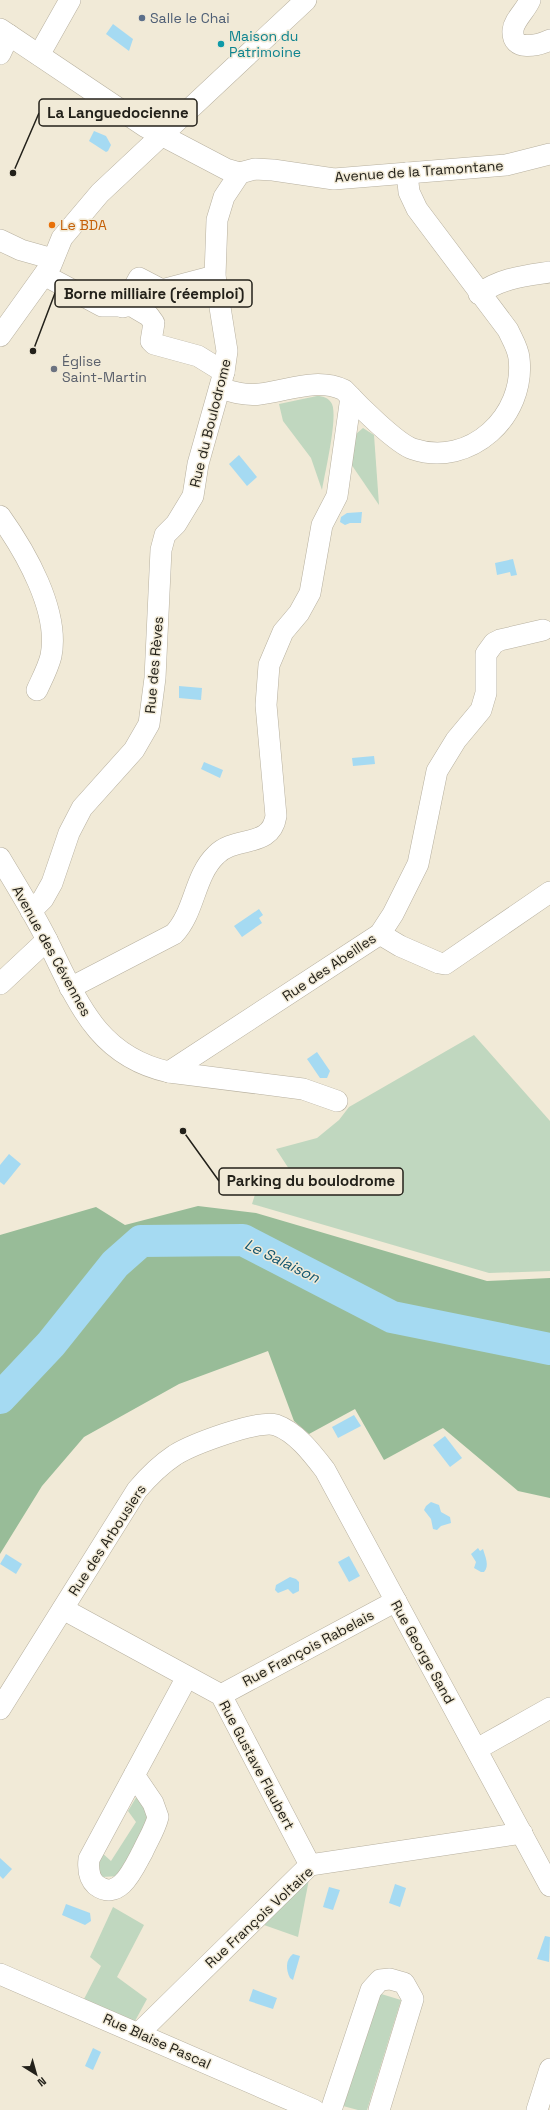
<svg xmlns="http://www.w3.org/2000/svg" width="550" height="2110" viewBox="0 0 550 2110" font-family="'Space Grotesk',sans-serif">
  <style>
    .green { fill: #c0d7bf }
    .forest { fill: #98bc98 }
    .water { fill: #a5daf2 }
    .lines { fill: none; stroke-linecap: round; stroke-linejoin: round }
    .river { stroke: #a5daf2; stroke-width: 32 }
    .minor-casing { stroke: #b7b09f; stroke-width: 22 }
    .minor { stroke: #fff; stroke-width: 21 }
    .service-dot { fill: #5c6f8a; stroke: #f1ead7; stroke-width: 1.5 }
    .culture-dot { fill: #0f9aa8; stroke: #f1ead7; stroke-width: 1.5 }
    .food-dot { fill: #e8710a; stroke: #f1ead7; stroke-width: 1.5 }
    .worship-dot { fill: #6b7280; stroke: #f1ead7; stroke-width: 1.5 }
    .labels { text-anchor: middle; stroke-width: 3; stroke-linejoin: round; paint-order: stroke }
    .service-label { font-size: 14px; fill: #4e5e75; stroke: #f1ead7; text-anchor: start }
    .culture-label { font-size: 14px; fill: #0d838f; stroke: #f1ead7; text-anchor: start }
    .street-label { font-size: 14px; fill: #23211a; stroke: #f1ead7 }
    .food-label { font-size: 14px; fill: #c56008; stroke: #f1ead7; text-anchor: start }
    .worship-label { font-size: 14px; fill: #5b616d; stroke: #f1ead7; text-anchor: start }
    .water-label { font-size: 15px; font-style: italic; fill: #13566f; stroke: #f1ead7 }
    .leader { fill: none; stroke: #23211a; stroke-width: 1.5 }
    .callout-dot { fill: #23211a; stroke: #f1ead7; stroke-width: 1.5 }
    .callout { fill: #f1ead7; stroke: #23211a; stroke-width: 1.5 }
    .callout-label { font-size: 15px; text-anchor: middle; font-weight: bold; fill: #23211a }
  </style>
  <rect width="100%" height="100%" fill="#f1ead7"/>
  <g class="green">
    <path d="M 317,396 C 323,396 329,398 332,404 C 338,418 325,472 322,490 L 311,458 L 283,421 L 279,404 Z"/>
    <polygon points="363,428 374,435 379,505 351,464 356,434"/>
    <polygon points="474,1035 550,1121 550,1271 489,1273 252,1204 257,1188 289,1169 276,1149 317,1138 339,1120 349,1107"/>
    <polygon points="137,1796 151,1819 119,1876 102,1877 97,1865 101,1852 111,1861 136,1822 128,1811"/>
    <polygon points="309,1879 298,1937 264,1925"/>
    <polygon points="113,1907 144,1925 117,1977 147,1999 135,2021 84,1999 101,1966 90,1957"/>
    <polygon points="378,1993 401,2000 367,2110 358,2110 343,2106"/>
  </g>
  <polygon class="forest" points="198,1206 256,1213 487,1281 550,1278 550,1498 518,1491 443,1428 384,1460 355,1409 309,1434 294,1421 268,1351 179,1384 84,1437 42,1486 0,1554 0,1235 96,1207 125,1225"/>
  <g class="water">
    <polygon points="113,24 133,39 129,51 106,34"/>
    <polygon points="94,131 106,136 111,145 108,151 106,152 89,141"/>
    <polygon points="239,455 257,477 247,486 229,464"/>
    <polygon points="362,512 361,523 350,523 345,525 340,522 341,517 347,513"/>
    <polygon points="513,559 517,575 511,576 510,572 497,575 495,563"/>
    <polygon points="179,686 202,688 201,700 179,698"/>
    <polygon points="374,756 375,764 353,766 352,758"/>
    <polygon points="204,762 223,770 220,778 201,769"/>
    <polygon points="259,909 263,915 259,918 262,923 242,937 234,926"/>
    <polygon points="317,1052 330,1071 327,1078 320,1078 307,1059"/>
    <polygon points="9,1154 21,1164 4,1185 0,1182 0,1165"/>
    <polygon points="354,1415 361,1426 338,1438 332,1427"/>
    <polygon points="445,1436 462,1458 450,1467 433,1445"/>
    <polygon points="431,1502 439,1505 441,1512 450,1517 451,1523 441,1526 437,1530 433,1529 431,1519 424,1510 426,1506"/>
    <path d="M 478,1548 L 480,1551 L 483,1549 C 485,1556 490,1566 484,1572 L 481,1572 L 474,1568 L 476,1562 L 471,1554 Z"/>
    <polygon points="6,1554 22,1564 16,1574 0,1564"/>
    <polygon points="349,1556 360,1576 349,1582 338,1562"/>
    <polygon points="290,1577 296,1579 299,1582 299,1591 293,1594 288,1589 278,1593 275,1590 276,1585"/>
    <polygon points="0,1858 12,1869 3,1879 0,1876"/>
    <polygon points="395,1884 406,1888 400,1907 389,1903"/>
    <polygon points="329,1887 340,1890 333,1910 323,1907"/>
    <polygon points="66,1904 90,1913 91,1921 85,1925 62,1915"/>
    <polygon points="545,1936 550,1937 549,1962 537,1959"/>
    <path d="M 293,1954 L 300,1956 L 293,1980 L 290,1978 C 286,1970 285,1960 293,1954 Z"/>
    <polygon points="253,1989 277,1998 273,2009 249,2001"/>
    <polygon points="93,2048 101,2052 93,2070 85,2066"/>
  </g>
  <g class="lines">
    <polyline class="river" points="0,1398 51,1344 115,1264 141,1241 243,1240 392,1317 550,1349"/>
    <defs>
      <g id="minor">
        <path d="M 530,0 C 526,10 514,20 513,30 C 511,53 539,45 550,40"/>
        <polyline points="0,29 146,127 226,169 240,173 255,169 273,170 334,179 506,165 550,154"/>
        <polyline points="0,54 9,35"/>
        <polyline points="39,55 70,0"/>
        <polyline points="0,240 21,250 53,259"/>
        <polyline points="44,275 102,306 132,306 149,316 154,323 151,341 154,344 198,356 224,372"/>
        <path d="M 479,294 C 501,278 524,276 550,272"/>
        <polyline points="123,307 139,278 162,290 215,276"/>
        <polyline points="0,336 51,265 62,238 100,193 306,0"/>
        <path d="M 220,388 C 233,392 246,396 260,394 C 288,391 316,377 344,390 C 357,404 397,444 413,449 C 470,468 526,416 519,358 C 518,348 512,339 508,330 L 417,209 L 409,192 L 407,173"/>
        <path d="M 0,516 C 25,551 60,611 51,656 C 48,668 42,679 37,690"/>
        <path d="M 0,858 C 16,885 33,912 47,940 C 77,1000 96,1056 169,1072 L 303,1089 L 337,1101"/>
        <polyline points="31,911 43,899 52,883 69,833 82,808 134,750 149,724 155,678 161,550 165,535 176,524 193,496 198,464 224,372 227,351 215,276 217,220 224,197 240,173"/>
        <polyline points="380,934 400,946 439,963 445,964 550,892"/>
        <polyline points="0,984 47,940"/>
        <path d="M 70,988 L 174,934 C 195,912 194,876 216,855 C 235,835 271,849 276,816 L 266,705 L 269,665 L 283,632 L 299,613 L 310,593 L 322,525 L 337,496 L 351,397"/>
        <polyline points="169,1072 380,934 393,914 418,864 437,771 456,740 481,710 486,693 486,654 494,643 500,640 543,630"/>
        <polyline points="63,1609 221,1695 310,1865"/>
        <polyline points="221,1695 396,1601"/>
        <path d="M 0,1709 L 137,1490 C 148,1477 160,1465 175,1455 C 191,1445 258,1419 276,1425 C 296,1432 312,1453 325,1470 L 550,1886"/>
        <polyline points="477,1749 550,1708"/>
        <path d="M 134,1775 L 153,1803 L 158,1817 C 155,1829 148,1840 143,1851 C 134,1867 120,1903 96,1885 C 88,1878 88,1868 89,1859 L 187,1677"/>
        <polyline points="0,1974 314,2110"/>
        <polyline points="139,2033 310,1865 522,1833"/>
        <polyline points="331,2110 371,1990 380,1980 390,1979 404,1983 413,1999 379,2110"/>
        <polyline points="537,2110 550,2069"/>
      </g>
    </defs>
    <use href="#minor" class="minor-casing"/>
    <use href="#minor" class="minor"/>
  </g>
  <circle class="service-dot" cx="142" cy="18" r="4"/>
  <circle class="culture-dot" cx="221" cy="44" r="4"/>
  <circle class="food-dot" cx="52" cy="225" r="4"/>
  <circle class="worship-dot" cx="54" cy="369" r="4"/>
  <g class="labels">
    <g class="service-label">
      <text x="150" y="23">Salle le Chai</text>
    </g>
    <g class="culture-label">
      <text x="229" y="41">Maison du<tspan x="229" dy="16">Patrimoine</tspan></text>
    </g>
    <g class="street-label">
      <text transform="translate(419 171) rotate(-4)" y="5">Avenue de la Tramontane</text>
      <text transform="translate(210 423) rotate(-76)" y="5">Rue du Boulodrome</text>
      <text transform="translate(154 665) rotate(-85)" y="5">Rue des Rèves</text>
      <text transform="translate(52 951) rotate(61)" y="5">Avenue des Cévennes</text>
      <text transform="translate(329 967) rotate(-34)" y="5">Rue des Abeilles</text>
      <text transform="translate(107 1540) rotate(-57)" y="5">Rue des Arbousiers</text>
      <text transform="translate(308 1648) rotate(-28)" y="5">Rue François Rabelais</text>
      <text transform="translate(423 1652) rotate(61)" y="5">Rue George Sand</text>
      <text transform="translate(257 1765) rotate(62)" y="5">Rue Gustave Flaubert</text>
      <text transform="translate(259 1917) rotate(-43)" y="5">Rue François Voltaire</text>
      <text transform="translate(157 2041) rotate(24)" y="5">Rue Blaise Pascal</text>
    </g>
    <g class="food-label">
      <text x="60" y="230">Le BDA</text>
    </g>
    <g class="worship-label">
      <text x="62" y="366">Église<tspan x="62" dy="16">Saint-Martin</tspan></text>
    </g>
    <g class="water-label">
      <text transform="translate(282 1261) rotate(26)" y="5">Le Salaison</text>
    </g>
  </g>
  <path class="leader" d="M13 173L39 113M33 351L55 293M183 1131L219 1181"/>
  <g class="callout-dot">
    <circle cx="13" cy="173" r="4"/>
    <circle cx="33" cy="351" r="4"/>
    <circle cx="183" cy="1131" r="4"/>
  </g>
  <g class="callout">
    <rect x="39" y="99" width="158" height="27" rx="4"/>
    <rect x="55" y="280" width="197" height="27" rx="4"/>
    <rect x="219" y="1168" width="184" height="27" rx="4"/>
  </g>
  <g class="callout-label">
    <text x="118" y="118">La Languedocienne</text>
    <text x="154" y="299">Borne milliaire (réemploi)</text>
    <text x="311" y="1186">Parking du boulodrome</text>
  </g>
  <g transform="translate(36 2074) rotate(143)" stroke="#f1ead7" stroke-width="3" paint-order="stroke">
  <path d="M0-3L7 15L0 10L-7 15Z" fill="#23211a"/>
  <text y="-6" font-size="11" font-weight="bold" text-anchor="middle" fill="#23211a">N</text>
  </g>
</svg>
